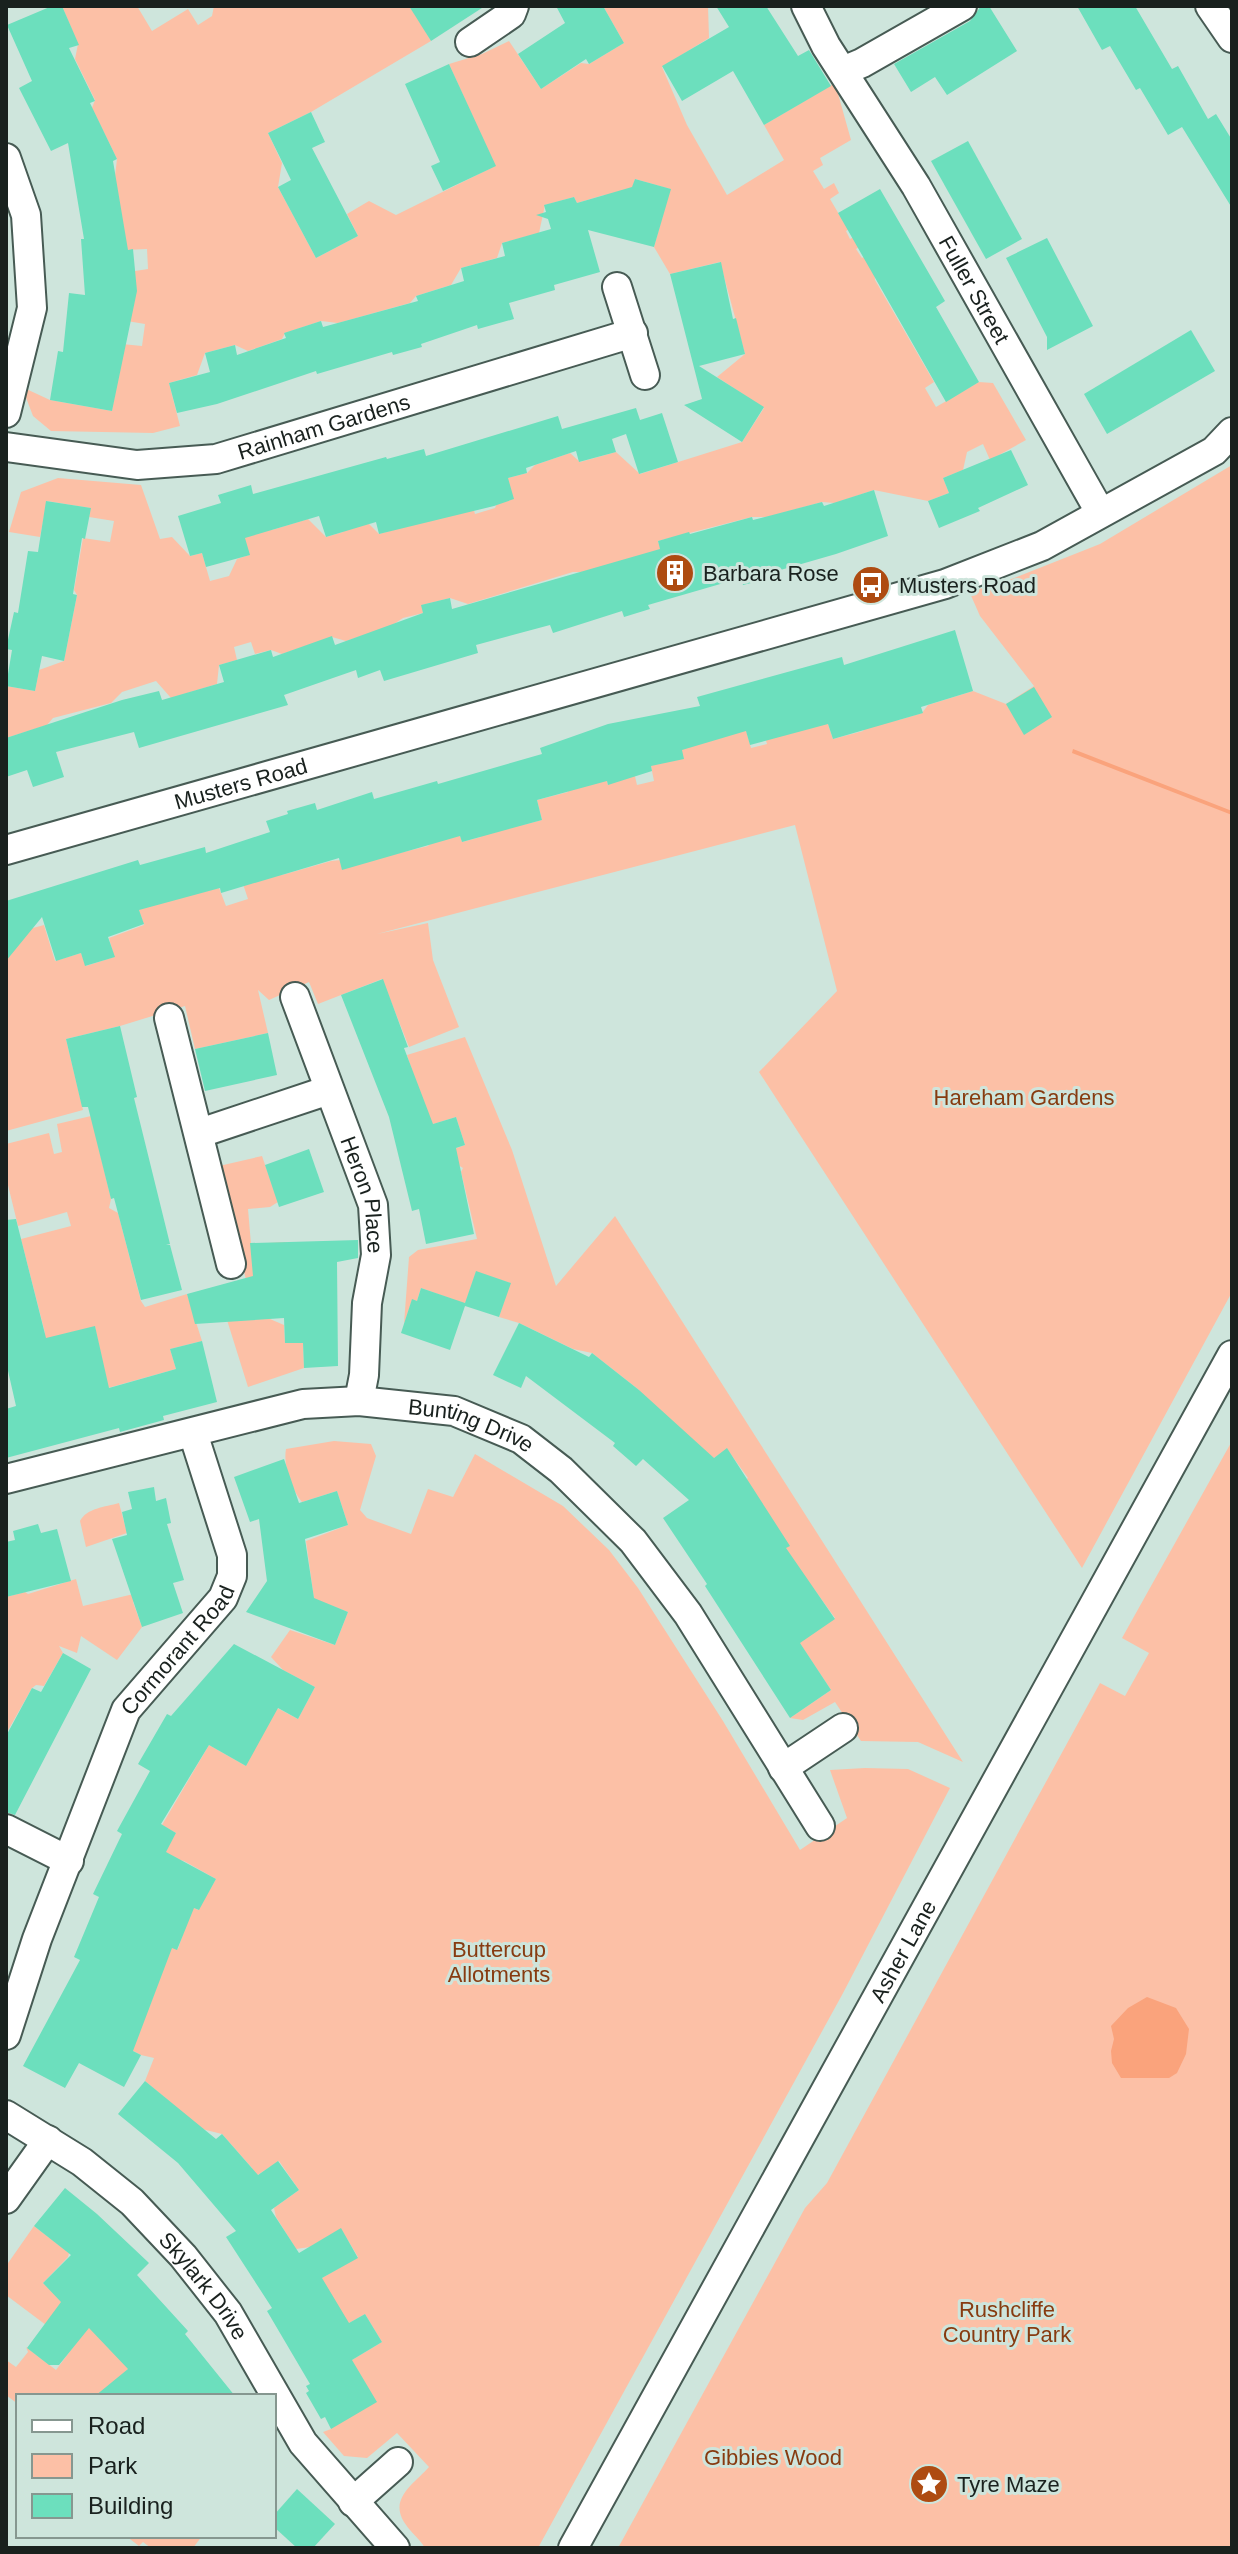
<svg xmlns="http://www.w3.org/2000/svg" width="1238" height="2554" viewBox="0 0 1238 2554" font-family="Helvetica,sans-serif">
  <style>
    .green { fill: #fcc0a6 }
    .water { fill: #faa37c }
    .building { fill: #6cdfbd }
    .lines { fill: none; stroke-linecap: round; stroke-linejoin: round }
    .minor-casing { stroke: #475b54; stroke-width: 32 }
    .minor { stroke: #fff; stroke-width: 28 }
    .labels { text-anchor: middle; stroke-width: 6; stroke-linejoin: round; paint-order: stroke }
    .street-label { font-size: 22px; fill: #19211e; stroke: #cee5dc }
    .poi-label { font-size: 22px; fill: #19211e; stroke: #cee5dc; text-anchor: start }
    .park-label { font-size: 22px; fill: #873b10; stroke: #cee5dc }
  </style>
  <rect width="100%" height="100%" fill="#cee5dc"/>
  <g class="green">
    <polygon points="62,6 137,6 152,31 188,9 198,25 212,16 214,6 411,6 431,41 311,112 268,133 282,163 278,187 316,258 358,236 347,214 369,201 396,215 495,166 449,64 482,54 509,41 541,89 581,63 589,64 624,43 603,6 708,6 709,38 662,67 687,125 727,195 784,160 764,125 835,83 851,140 820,158 823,165 813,171 824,189 834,183 839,193 830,199 840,216 857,224 846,231 850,239 863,232 869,241 856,249 862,258 873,252 875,280 934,382 925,388 936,407 979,382 993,383 1026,440 990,460 983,444 967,452 963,470 943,478 949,493 928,501 874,490 835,503 822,502 767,517 752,517 658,541 662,554 586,572 573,572 468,604 450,598 422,605 423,613 403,618 391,626 346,641 332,637 282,654 271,650 255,654 251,642 234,647 237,660 219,665 217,684 171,698 156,681 122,692 111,703 53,718 47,725 6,738 6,686 35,691 39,670 64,661 77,595 74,590 83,538 110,542 114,521 89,517 90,508 47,501 40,537 9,532 21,492 58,478 141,485 160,539 172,537 190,556 202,553 210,581 229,576 237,559 249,555 243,533 263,526 272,530 308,519 326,537 343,532 356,511 379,534 473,507 475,514 495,508 508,478 527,473 535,465 570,453 580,462 616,452 640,474 742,442 764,408 717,377 745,354 720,262 670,274 654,247 670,189 635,179 618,238 604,195 577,203 574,197 545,205 539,233 502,243 497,258 461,268 451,285 416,296 410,303 338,323 321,321 285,333 282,339 248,351 235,345 205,353 197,375 169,383 180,426 153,433 51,431 33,416 22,387 50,400 112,411 122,344 142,346 145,324 121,320 135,271 148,269 147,249 125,250 115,176 117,159 92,108 95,100 75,59 78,44"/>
    <polygon points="1232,465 1232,1292 1082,1568 759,1072 837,991 795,825 377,934 428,923 433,960 459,1027 409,1047 382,979 318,1004 309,982 269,1000 258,990 268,1033 195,1049 185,1006 120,1026 66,1039 83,1110 6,1131 7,935 44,925 55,961 81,953 86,966 114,957 109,938 144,925 138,908 219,888 226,906 248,899 243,884 272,874 282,875 331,861 391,855 428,846 454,815 462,842 481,837 475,815 517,802 523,825 542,820 537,800 568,792 564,775 602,765 608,785 631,759 637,785 654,781 651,766 681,749 746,730 751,748 767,744 761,724 828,724 833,739 863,731 869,721 899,720 922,713 928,705 973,691 1006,704 1034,686 980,616 969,591 994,586 1100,544"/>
    <polygon points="465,1037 512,1150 556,1286 615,1216 963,1762 918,1742 861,1741 835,1702 803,1720 790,1718 831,1690 799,1642 835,1618 814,1589 785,1609 713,1502 748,1478 727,1449 698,1469 639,1390 592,1353 573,1349 519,1323 499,1317 510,1283 476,1272 462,1313 452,1299 421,1288 417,1301 412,1300 404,1324 409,1257 418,1250 477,1239 461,1172 463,1168 448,1159 446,1152 465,1145 456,1117 430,1125 407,1055"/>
    <polygon points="91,1116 111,1199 109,1208 118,1213 141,1301 145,1307 187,1294 202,1341 170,1349 176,1369 108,1388 95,1327 64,1334 71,1368 6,1341 45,1333 21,1239 71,1226 67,1212 18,1226 6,1177 6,1144 49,1133 54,1154 62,1152 57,1124"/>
    <polygon points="262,1156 278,1202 270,1207 248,1209 251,1244 287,1242 247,1284 219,1166"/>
    <polygon points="270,1319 284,1325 285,1343 303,1343 304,1368 248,1387 227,1320"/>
    <path d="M 334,1441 L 371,1444 L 376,1456 L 360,1510 L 367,1518 L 411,1534 L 428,1489 L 453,1497 L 475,1454 L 563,1506 L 609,1550 L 638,1588 L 723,1721 L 800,1850 L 847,1818 L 830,1770 L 865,1768 L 908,1769 L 950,1788 L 842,1995 L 538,2548 L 425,2548 C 420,2539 410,2532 404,2522 C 389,2498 415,2483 429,2467 L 397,2433 L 367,2458 L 344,2456 L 323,2432 L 331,2429 L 352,2360 L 382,2342 L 365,2314 L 335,2331 L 322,2278 L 358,2257 L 341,2229 L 310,2247 L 296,2249 L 276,2217 L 274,2208 L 299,2190 L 279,2161 L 253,2178 L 252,2168 L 222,2134 L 202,2129 L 145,2081 L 154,2058 L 141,2055 L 109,2038 L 149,2008 L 156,1989 L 131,1929 L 178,1949 L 184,1931 L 167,1893 L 198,1910 L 216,1879 L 184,1861 L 163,1856 L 176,1833 L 162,1825 L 209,1745 L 246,1766 L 266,1702 L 298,1719 L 315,1687 L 283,1670 L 271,1657 L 290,1630 L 335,1645 L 348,1612 L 314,1599 L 306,1541 L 348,1525 L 337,1491 L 302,1502 C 291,1489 283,1465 286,1449 Z"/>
    <polygon points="1232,1441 1232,2548 618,2548 805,2208 827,2183 1100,1683 1125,1696 1149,1653 1122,1638"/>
    <path d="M 119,1503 L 127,1533 L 86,1547 L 80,1521 C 87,1508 105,1507 119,1503 Z"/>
    <polygon points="76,1579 83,1606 142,1592 144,1598 133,1602 142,1627 117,1660 81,1636 77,1653 59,1646 63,1653 44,1686 36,1685 32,1688 6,1734 6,1597 25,1592 28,1594"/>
    <polygon points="34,2226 69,2253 68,2257 43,2283 132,2364 106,2396 18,2396 18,2404 6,2395 6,2360 16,2367 28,2352 26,2347 56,2370 74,2346 6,2295 6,2266"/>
    <polygon points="126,2536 202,2536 193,2548 151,2548 143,2542 139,2546"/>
  </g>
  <g class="water">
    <polygon points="1073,749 1232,811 1232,815 1072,753"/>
    <polygon points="1147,1997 1176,2008 1189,2029 1186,2054 1177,2073 1169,2078 1121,2078 1112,2063 1111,2051 1114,2039 1111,2026 1128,2008"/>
  </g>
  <g class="building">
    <polygon points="52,6 62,6 79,45 69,48 95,101 90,103 117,159 113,161 128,250 133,249 137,291 112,411 50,400 58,351 63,352 69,293 85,295 81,239 84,239 68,143 51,151 19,88 32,81 7,25"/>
    <polygon points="409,6 485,6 431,41"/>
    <polygon points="556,6 603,6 624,43 589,64 586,59 541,89 518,54 565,23"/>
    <polygon points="716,6 766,6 798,56 809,50 831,86 764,125 733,71 682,101 662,66 729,27"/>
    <polygon points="981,6 989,6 1017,51 947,95 935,77 911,92 894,64 970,21"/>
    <polygon points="1077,6 1135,6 1172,69 1178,66 1208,119 1216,114 1232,140 1232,208 1182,127 1168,135 1140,88 1136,90 1110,46 1102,50"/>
    <polygon points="449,64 496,166 443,191 431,166 440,162 405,84"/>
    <polygon points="311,112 325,142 312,148 358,236 316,258 278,187 291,180 268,133"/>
    <polygon points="968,141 1022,239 986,259 931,161"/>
    <polygon points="635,179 671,189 654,247 588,230 600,272 554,285 555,290 509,303 514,319 478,329 477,325 421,344 422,347 393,355 392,352 317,374 316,371 217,404 177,413 169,383 210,372 205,353 235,345 237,355 286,338 284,333 321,321 323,327 418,301 416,296 464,281 461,268 505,256 502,243 551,229 548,219 536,215 546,212 544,205 574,197 577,203 632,187"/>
    <polygon points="880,189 945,301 936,307 979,382 946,402 838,213"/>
    <polygon points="1047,238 1093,326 1047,350 1047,337 1006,258"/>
    <polygon points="721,262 733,319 736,318 745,354 699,366 764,407 742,442 684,405 702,399 670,274"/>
    <polygon points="1191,330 1215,371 1107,434 1084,394"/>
    <polygon points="636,408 640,420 662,413 678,462 639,474 626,434 612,439 616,452 579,462 576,451 526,468 527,473 508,478 514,499 494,506 379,534 376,522 326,537 319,516 245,538 250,555 206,567 202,553 190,556 178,516 221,503 218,495 251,485 253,494 386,457 387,459 424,449 426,456 558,416 562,429"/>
    <polygon points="1011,450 1028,485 978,508 980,511 939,528 928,501 949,493 943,478"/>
    <polygon points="874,490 888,536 836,554 777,571 779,576 743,585 741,578 648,605 650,609 624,617 622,611 553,633 550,625 476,645 478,653 384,681 380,670 358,678 356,670 284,695 288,705 139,748 134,732 56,752 64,777 33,787 27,770 6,777 6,738 122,700 159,691 162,700 224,682 219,665 271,650 273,657 332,636 335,645 423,613 421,605 450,598 452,609 660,549 658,541 689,532 690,534 752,517 753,520 822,502 824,506"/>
    <polygon points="46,501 91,508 85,539 82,538 73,594 77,595 64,661 42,656 35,691 6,686 12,650 6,649 14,612 18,613 28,551 38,552"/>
    <polygon points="955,630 973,691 921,707 923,713 833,739 828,724 750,745 746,731 682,750 684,759 651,766 652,771 608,785 607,781 537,800 542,820 462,842 460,836 342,870 339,858 221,893 220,888 139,910 144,924 108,937 115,957 85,966 81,953 56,961 42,917 6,961 6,901 138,860 140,865 205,847 206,853 270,832 266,821 288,814 287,811 315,803 317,810 372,792 374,799 437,781 438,784 542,754 540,748 608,724 700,706 697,697 842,657 844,665"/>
    <polygon points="1034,687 1052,717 1024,735 1006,704"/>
    <polygon points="383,979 408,1047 404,1048 433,1124 456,1117 465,1145 456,1148 474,1234 426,1244 419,1209 412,1211 389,1117 341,995"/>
    <polygon points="120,1026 137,1097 134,1098 170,1244 166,1245 170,1245 182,1290 141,1300 114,1198 111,1199 88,1107 82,1107 66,1039"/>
    <polygon points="268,1033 277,1075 205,1091 195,1049"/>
    <polygon points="309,1149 324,1192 279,1207 265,1165"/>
    <polygon points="16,1219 46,1338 95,1326 109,1388 176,1369 170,1349 202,1341 217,1402 163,1416 164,1420 120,1432 119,1428 6,1458 6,1409 16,1406 6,1362 6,1220"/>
    <polygon points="358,1240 358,1258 337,1262 338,1366 304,1368 303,1343 285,1343 284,1318 195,1324 187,1294 253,1276 250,1243"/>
    <polygon points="476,1271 511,1283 499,1317 465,1306 450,1350 401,1333 412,1299 417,1301 421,1288 465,1303"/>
    <polygon points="519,1323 589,1357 592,1353 639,1390 714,1458 727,1448 790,1546 786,1548 835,1619 800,1643 831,1690 790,1718 705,1586 707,1584 663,1518 689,1500 643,1459 636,1466 613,1446 615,1443 526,1376 521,1388 493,1375"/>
    <polygon points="284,1459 299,1503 337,1491 348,1525 305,1539 314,1598 348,1612 335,1645 246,1612 267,1581 259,1519 250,1522 234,1477"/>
    <polygon points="154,1487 156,1501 166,1498 171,1523 167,1524 184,1580 173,1583 183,1613 142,1627 112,1539 127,1535 122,1512 132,1509 128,1492"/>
    <polygon points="38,1524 41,1533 57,1529 71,1581 6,1597 6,1542 15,1540 13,1531"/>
    <polygon points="234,1644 315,1687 298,1719 278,1708 246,1766 209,1745 161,1824 176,1833 166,1852 216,1879 199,1910 194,1908 177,1950 172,1948 133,2051 141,2055 124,2087 79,2063 65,2088 23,2066 80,1960 74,1957 99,1897 93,1894 122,1834 117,1831 150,1771 138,1764 167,1714 171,1716"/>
    <polygon points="63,1653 91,1669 15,1815 6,1812 6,1736 32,1688 41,1692"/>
    <polygon points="145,2081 216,2139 222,2134 258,2175 278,2161 299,2190 271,2210 299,2253 341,2228 358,2258 322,2278 349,2323 365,2314 382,2342 352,2360 377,2402 331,2429 325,2417 321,2419 306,2393 309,2391 306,2386 310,2384 267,2311 272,2308 226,2237 236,2231 178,2163 118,2114"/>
    <polygon points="65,2188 97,2214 149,2263 137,2275 188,2331 185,2334 235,2396 95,2396 128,2369 89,2328 59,2365 49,2365 27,2348 61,2302 43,2283 71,2255 34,2226"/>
    <polygon points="297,2489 335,2524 313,2548 297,2548 274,2527 274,2515"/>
  </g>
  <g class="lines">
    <defs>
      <g id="minor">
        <path id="s1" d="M 806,6 L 826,46 L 916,186 L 1100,512"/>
        <polyline points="1210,6 1232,38"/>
        <polyline points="470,42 511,14 514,6"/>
        <polyline points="843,71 862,63 962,6"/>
        <polyline points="6,158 26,215 32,308 6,413"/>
        <polyline points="617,287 645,375"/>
        <path id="s2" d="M 6,447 L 137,465 L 216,459 L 633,333"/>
        <path id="s3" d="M 6,850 L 945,584 L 1042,546 L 1214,451 L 1232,432"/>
        <path id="s4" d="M 295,997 L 373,1205 L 376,1255 L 367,1303 L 364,1375 L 359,1401"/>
        <polyline points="169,1018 231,1264"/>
        <polyline points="200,1133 329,1090"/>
        <path id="s5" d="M 6,1479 L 303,1404 L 359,1401 L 454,1411 L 521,1439 L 561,1470 L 633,1541 L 688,1614 L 820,1826"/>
        <polyline points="783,1768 843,1728"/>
        <polyline points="6,1829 69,1861"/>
        <path id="s6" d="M 6,2035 L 37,1939 L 126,1710 L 223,1598 L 232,1576 L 232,1555 L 193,1433"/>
        <path id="s7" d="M 6,2115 L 82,2162 L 132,2202 L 183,2256 L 228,2313 L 303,2443 L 395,2548"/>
        <polyline points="6,2199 48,2140"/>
        <polyline points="353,2502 398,2462"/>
        <path id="s8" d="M 573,2548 L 1232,1355"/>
      </g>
    </defs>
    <use href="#minor" class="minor-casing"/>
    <use href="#minor" class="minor"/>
  </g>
  <defs>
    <symbol id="building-disc" viewBox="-11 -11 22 22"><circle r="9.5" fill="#ae4b11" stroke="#cee5dc"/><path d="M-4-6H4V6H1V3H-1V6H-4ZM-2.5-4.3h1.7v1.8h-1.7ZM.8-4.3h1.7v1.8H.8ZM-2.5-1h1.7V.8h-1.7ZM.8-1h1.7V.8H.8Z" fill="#fff"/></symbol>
    <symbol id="bus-disc" viewBox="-11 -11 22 22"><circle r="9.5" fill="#ae4b11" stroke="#cee5dc"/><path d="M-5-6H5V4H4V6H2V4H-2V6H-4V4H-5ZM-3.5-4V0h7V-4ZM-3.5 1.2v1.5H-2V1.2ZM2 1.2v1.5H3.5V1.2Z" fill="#fff"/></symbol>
    <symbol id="sight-disc" viewBox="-11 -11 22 22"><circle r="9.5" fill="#ae4b11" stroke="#cee5dc"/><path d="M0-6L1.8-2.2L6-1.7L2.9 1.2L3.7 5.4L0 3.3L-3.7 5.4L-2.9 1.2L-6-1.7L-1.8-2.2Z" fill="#fff"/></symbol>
  </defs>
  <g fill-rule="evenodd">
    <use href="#building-disc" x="653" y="551" width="44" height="44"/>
    <use href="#bus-disc" x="849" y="563" width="44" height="44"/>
    <use href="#sight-disc" x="907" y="2462" width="44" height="44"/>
  </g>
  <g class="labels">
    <g class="street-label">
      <text dy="8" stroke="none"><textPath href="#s1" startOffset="330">Fuller Street</textPath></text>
      <text dy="8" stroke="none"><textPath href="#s2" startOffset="324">Rainham Gardens</textPath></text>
      <text dy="8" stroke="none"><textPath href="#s3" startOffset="244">Musters Road</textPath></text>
      <text dy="8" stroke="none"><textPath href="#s4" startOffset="210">Heron Place</textPath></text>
      <text dy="8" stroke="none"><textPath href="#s5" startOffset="478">Bunting Drive</textPath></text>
      <text dy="8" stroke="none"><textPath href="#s6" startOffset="426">Cormorant Road</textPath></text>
      <text dy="8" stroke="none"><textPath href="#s8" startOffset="682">Asher Lane</textPath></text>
      <text dy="8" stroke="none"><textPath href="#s7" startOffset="264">Skylark Drive</textPath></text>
    </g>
    <g class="poi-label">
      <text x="703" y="581">Barbara Rose</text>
      <text x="899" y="593">Musters Road</text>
      <text x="957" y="2492">Tyre Maze</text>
    </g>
    <g class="park-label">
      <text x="1024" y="1105">Hareham Gardens</text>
      <text x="499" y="1957">Buttercup<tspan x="499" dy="25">Allotments</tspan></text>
      <text x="1007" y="2317">Rushcliffe<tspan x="1007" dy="25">Country Park</tspan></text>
      <text x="773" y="2465">Gibbies Wood</text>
    </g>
  </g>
  <rect width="1238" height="2554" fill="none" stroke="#19211e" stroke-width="16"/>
  <rect x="16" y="2394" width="260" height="144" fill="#cee5dc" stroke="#869790" stroke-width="2"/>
  <rect x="32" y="2420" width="40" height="12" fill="#ffffff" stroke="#869790" stroke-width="2"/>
  <text x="88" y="2434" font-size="24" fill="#19211e">Road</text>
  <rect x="32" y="2454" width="40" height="24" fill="#fcc0a6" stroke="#869790" stroke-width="2"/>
  <text x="88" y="2474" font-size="24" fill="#19211e">Park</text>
  <rect x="32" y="2494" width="40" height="24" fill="#6cdfbd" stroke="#869790" stroke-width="2"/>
  <text x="88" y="2514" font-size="24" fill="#19211e">Building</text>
</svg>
